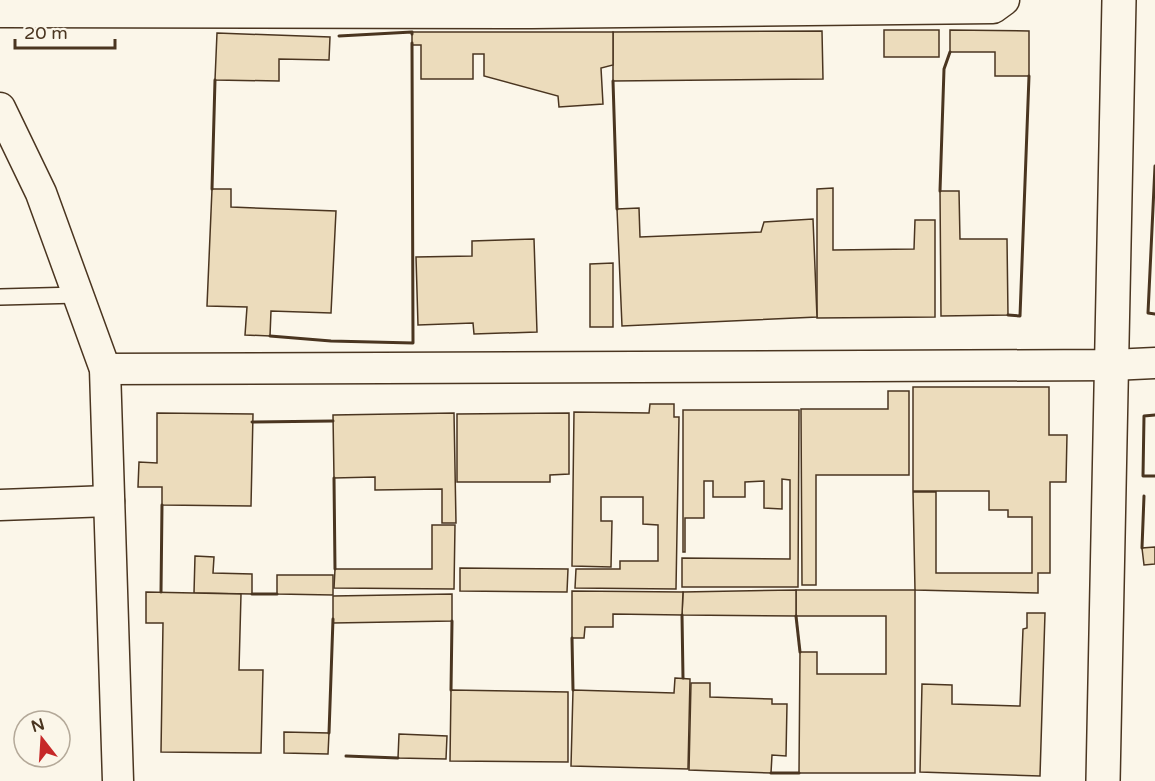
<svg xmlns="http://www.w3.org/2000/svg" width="1155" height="781" viewBox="0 0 1155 781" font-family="'Varela Round',sans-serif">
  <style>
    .building { fill: #ecdcbc; stroke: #4a3520; stroke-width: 1.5 }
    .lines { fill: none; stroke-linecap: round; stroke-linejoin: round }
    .lane-casing { stroke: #4a3520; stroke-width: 18 }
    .street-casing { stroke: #4a3520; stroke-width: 33 }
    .secondary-casing { stroke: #4a3520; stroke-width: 36 }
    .lane { stroke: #fbf6e9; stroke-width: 15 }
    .street { stroke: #fbf6e9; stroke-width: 30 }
    .secondary { stroke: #fbf6e9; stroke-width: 33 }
    .wall { stroke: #4a3520; stroke-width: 3 }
  </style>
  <rect width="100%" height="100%" fill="#fbf6e9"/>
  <g class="building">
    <rect x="884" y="30" width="55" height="27"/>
    <polygon points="950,30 1029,31 1029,76 995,76 995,52 950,52"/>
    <polygon points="822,31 823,79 613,81 613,32"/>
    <polygon points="412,32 613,32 613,65 601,68 603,104 559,107 558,96 484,76 484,54 473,54 473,79 421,79 421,45 412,45"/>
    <polygon points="217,33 330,37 329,60 279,59 279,81 215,80"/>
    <polygon points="833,188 833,250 914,249 915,220 935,220 935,317 817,318 817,189"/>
    <polygon points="212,189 231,189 231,207 336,211 331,313 271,311 270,336 245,335 247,307 207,306"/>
    <polygon points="940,191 959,191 960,239 1007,239 1008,315 941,316"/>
    <polygon points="639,208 640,237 761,232 764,222 813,219 817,317 622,326 617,209"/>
    <polygon points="534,239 537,332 474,334 473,323 418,325 416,257 472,256 472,241"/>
    <polygon points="613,263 613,327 590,327 590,264"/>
    <polygon points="913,387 1049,387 1049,435 1067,435 1066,482 1050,482 1050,573 1038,573 1038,593 915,590 913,492 936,492 936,573 1032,573 1032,517 1008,517 1008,510 989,510 989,491 913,491"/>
    <polygon points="888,391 909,391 909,475 816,475 816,585 802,585 801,409 888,409"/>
    <polygon points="650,404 674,404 674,417 679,417 676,589 575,588 576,569 620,569 620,561 658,561 658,525 643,524 643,497 601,497 601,521 612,521 611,567 572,566 574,412 649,413"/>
    <polygon points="683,410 799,410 798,587 682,587 682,558 790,559 790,480 782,479 782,509 764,508 764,481 745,482 745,497 713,497 713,481 704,481 704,518 685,518 685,552 683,552"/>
    <polygon points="157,413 253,414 251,506 162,505 162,487 138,487 139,462 157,463"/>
    <polygon points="454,413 456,523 442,523 442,489 375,490 375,477 334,478 333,415"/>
    <polygon points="569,413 569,474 550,475 550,482 457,482 457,414"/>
    <polygon points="432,525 455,525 454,589 334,588 335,569 432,569"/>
    <polygon points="1155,547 1155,564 1144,565 1142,548"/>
    <polygon points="195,556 214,557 213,573 252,574 252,594 194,593"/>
    <polygon points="460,568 568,569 567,592 460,591"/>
    <polygon points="277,575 333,575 333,595 277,594"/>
    <polygon points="796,590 915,590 915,773 799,773 800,652 817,652 817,674 886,674 886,616 796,616"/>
    <polygon points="796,590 796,616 682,615 683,592"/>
    <polygon points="572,591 683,592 682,615 613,614 613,627 585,627 584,638 572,638"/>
    <polygon points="146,592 241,594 239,670 263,670 261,753 161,752 163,623 146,623"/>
    <polygon points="452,594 452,621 333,623 333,596"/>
    <polygon points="1027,613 1045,613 1040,776 920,772 922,684 952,685 952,704 1020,706 1023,629 1027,628"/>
    <polygon points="675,678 690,679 688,769 571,766 573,690 674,693"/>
    <polygon points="691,683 710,683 710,697 772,699 772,704 787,704 786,756 772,755 771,773 689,770"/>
    <polygon points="451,690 568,692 568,762 450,761"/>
    <polygon points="284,732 329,733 328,754 284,753"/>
    <polygon points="399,734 447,736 446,759 398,758"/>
  </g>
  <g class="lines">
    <defs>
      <polyline id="lane" points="0,297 78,295"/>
      <g id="street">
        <polyline points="0,12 532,13 993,8 1004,0"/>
        <polyline points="0,108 41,193 105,369 118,781"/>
        <polyline points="105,369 1112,365 1155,363"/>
        <polyline points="0,505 109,501"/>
      </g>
      <polyline id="secondary" points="1103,781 1119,0"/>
    </defs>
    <use href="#lane" class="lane-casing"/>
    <use href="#street" class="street-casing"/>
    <use href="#secondary" class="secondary-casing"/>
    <use href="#lane" class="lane"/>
    <use href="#street" class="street"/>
    <use href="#secondary" class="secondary"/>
    <g class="wall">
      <polyline points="339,36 412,32 412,34"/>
      <polyline points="613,81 617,209"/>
      <polyline points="1155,166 1148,313 1155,314"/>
      <polyline points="212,189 215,80"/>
      <polyline points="940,191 944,69 950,52"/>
      <polyline points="1008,315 1020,316 1029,76"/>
      <polyline points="270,336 331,341 413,343 412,43"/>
      <polyline points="1155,415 1144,416 1143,476 1155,476"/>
      <polyline points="252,422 333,421"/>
      <polyline points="334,478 335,569"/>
      <polyline points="1142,548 1144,496"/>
      <polyline points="161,592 162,505"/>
      <polyline points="252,594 277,594"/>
      <polyline points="682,615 683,678"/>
      <polyline points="796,616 800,652"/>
      <polyline points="572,638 573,690"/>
      <polyline points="451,690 452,621"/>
      <polyline points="329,733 333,619"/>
      <polyline points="346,756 398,758"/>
      <polyline points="771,773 799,773"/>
    </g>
  </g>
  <g transform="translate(42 739) rotate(343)"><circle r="28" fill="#fbf6e9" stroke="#b4a999" stroke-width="1.5"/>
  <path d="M0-4.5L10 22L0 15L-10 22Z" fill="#c62828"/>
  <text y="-9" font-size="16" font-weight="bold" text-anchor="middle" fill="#4a3520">N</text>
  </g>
  <path d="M15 39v9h100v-9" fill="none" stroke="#4a3520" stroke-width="3"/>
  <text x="24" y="39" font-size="18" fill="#4a3520" stroke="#fbf6e9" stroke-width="4.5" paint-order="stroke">20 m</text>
</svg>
